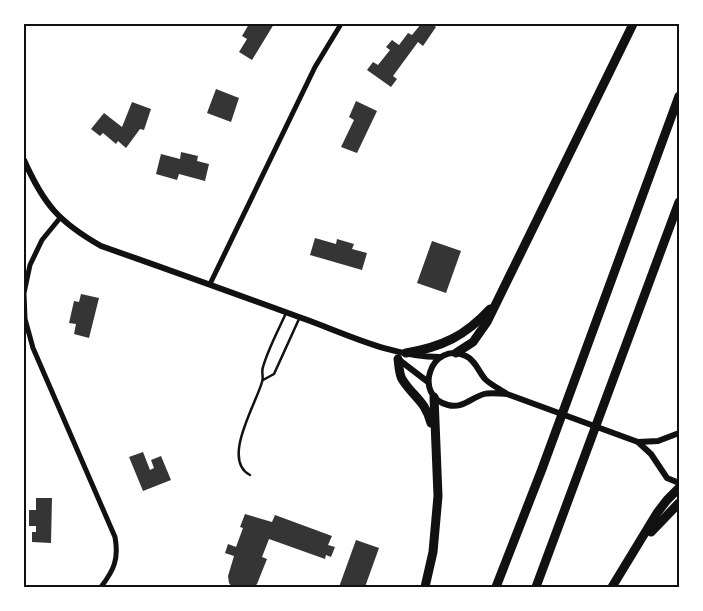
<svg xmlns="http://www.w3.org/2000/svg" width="703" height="611" viewBox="0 0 703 611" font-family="Signika,sans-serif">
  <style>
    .building { fill: #353535 }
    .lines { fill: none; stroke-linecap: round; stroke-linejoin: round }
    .service { stroke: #111; stroke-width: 2.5 }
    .minor { stroke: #111; stroke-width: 5 }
    .tertiary { stroke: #111; stroke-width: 6 }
    .motorway { stroke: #111; stroke-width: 9 }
    .neatline { fill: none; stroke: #111; stroke-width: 2 }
  </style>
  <rect width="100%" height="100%" fill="#fff"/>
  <g class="building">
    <polygon points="249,24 255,26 256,24 274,24 252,60 239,52 247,39 242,36"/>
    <polygon points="421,24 432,24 436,27 423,46 418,42 393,76 397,79 391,87 367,70 373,62 378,65 390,50 386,47 392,40 399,45 408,33 412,35"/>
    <polygon points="216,89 239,98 231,122 207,113"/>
    <polygon points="356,101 377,111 357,153 341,147 354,120 349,117"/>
    <polygon points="132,102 151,109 144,130 140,129 126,148 118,141 116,144 103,133 100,136 91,129 104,113 122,127"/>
    <polygon points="181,152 198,156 197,161 209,164 205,181 179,174 177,180 156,174 161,154 180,159"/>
    <polygon points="315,238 336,244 337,239 354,244 352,249 367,253 362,270 310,255"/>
    <polygon points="432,241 461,251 446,293 417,283"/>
    <polygon points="81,294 99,298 89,338 74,334 76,324 69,323 74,301 79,302"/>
    <polygon points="143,452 150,470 154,468 151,460 161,456 171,480 143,491 129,457"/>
    <polygon points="36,498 52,498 51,543 32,542 32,532 36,532 36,526 29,526 29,510 36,510"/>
    <polygon points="245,514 272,522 275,515 332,536 328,545 335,547 331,557 326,555 325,559 269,539 262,557 267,559 257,584 254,587 232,587 229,583 228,576 234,556 225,553 228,544 236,547 243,528 240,527"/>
    <polygon points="356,540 379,548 365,587 339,587"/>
  </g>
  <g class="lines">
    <g class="service">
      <polyline points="263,380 274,374 299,319"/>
      <path d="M 250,475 C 221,460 256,404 262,382 C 264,377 261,372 263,367 C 268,349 278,331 286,313"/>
    </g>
    <g class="minor">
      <path d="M 60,218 L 42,240 L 30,265 L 24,293 L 25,319 L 33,348 L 115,537 C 119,559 114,570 101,587"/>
      <polyline points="210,284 315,67 341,24"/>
    </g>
    <g class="tertiary">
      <path d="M 24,160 C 44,205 59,222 101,246 C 167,269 233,293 299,317 C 345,333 390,357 440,357"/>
      <polyline points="398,359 428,382"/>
      <path d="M 507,394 C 500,389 491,385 485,379 C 478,371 476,361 466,356 C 431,340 412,396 448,405 C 462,409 471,398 484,394 C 491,392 500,394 507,394 L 638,442 L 658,441 L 679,433"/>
      <polyline points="639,443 651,454 667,478 679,483"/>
    </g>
    <g class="motorway">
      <path d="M 406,353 C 442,347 465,336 490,309"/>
      <polyline points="456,353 473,342 487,322 633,24"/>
      <path d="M 398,359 C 399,365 399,374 402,379 C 413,397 425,400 431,423"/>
      <polyline points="651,532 679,503"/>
      <polyline points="425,587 433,552 438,496 434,397"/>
      <polyline points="496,587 542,469 679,96"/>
      <polyline points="536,587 679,202"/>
      <polyline points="612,587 657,513 667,500 679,488"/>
    </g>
  </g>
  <rect width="703" height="611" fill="none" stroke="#ffffff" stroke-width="50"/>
  <rect x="25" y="25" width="653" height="561" class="neatline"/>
</svg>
